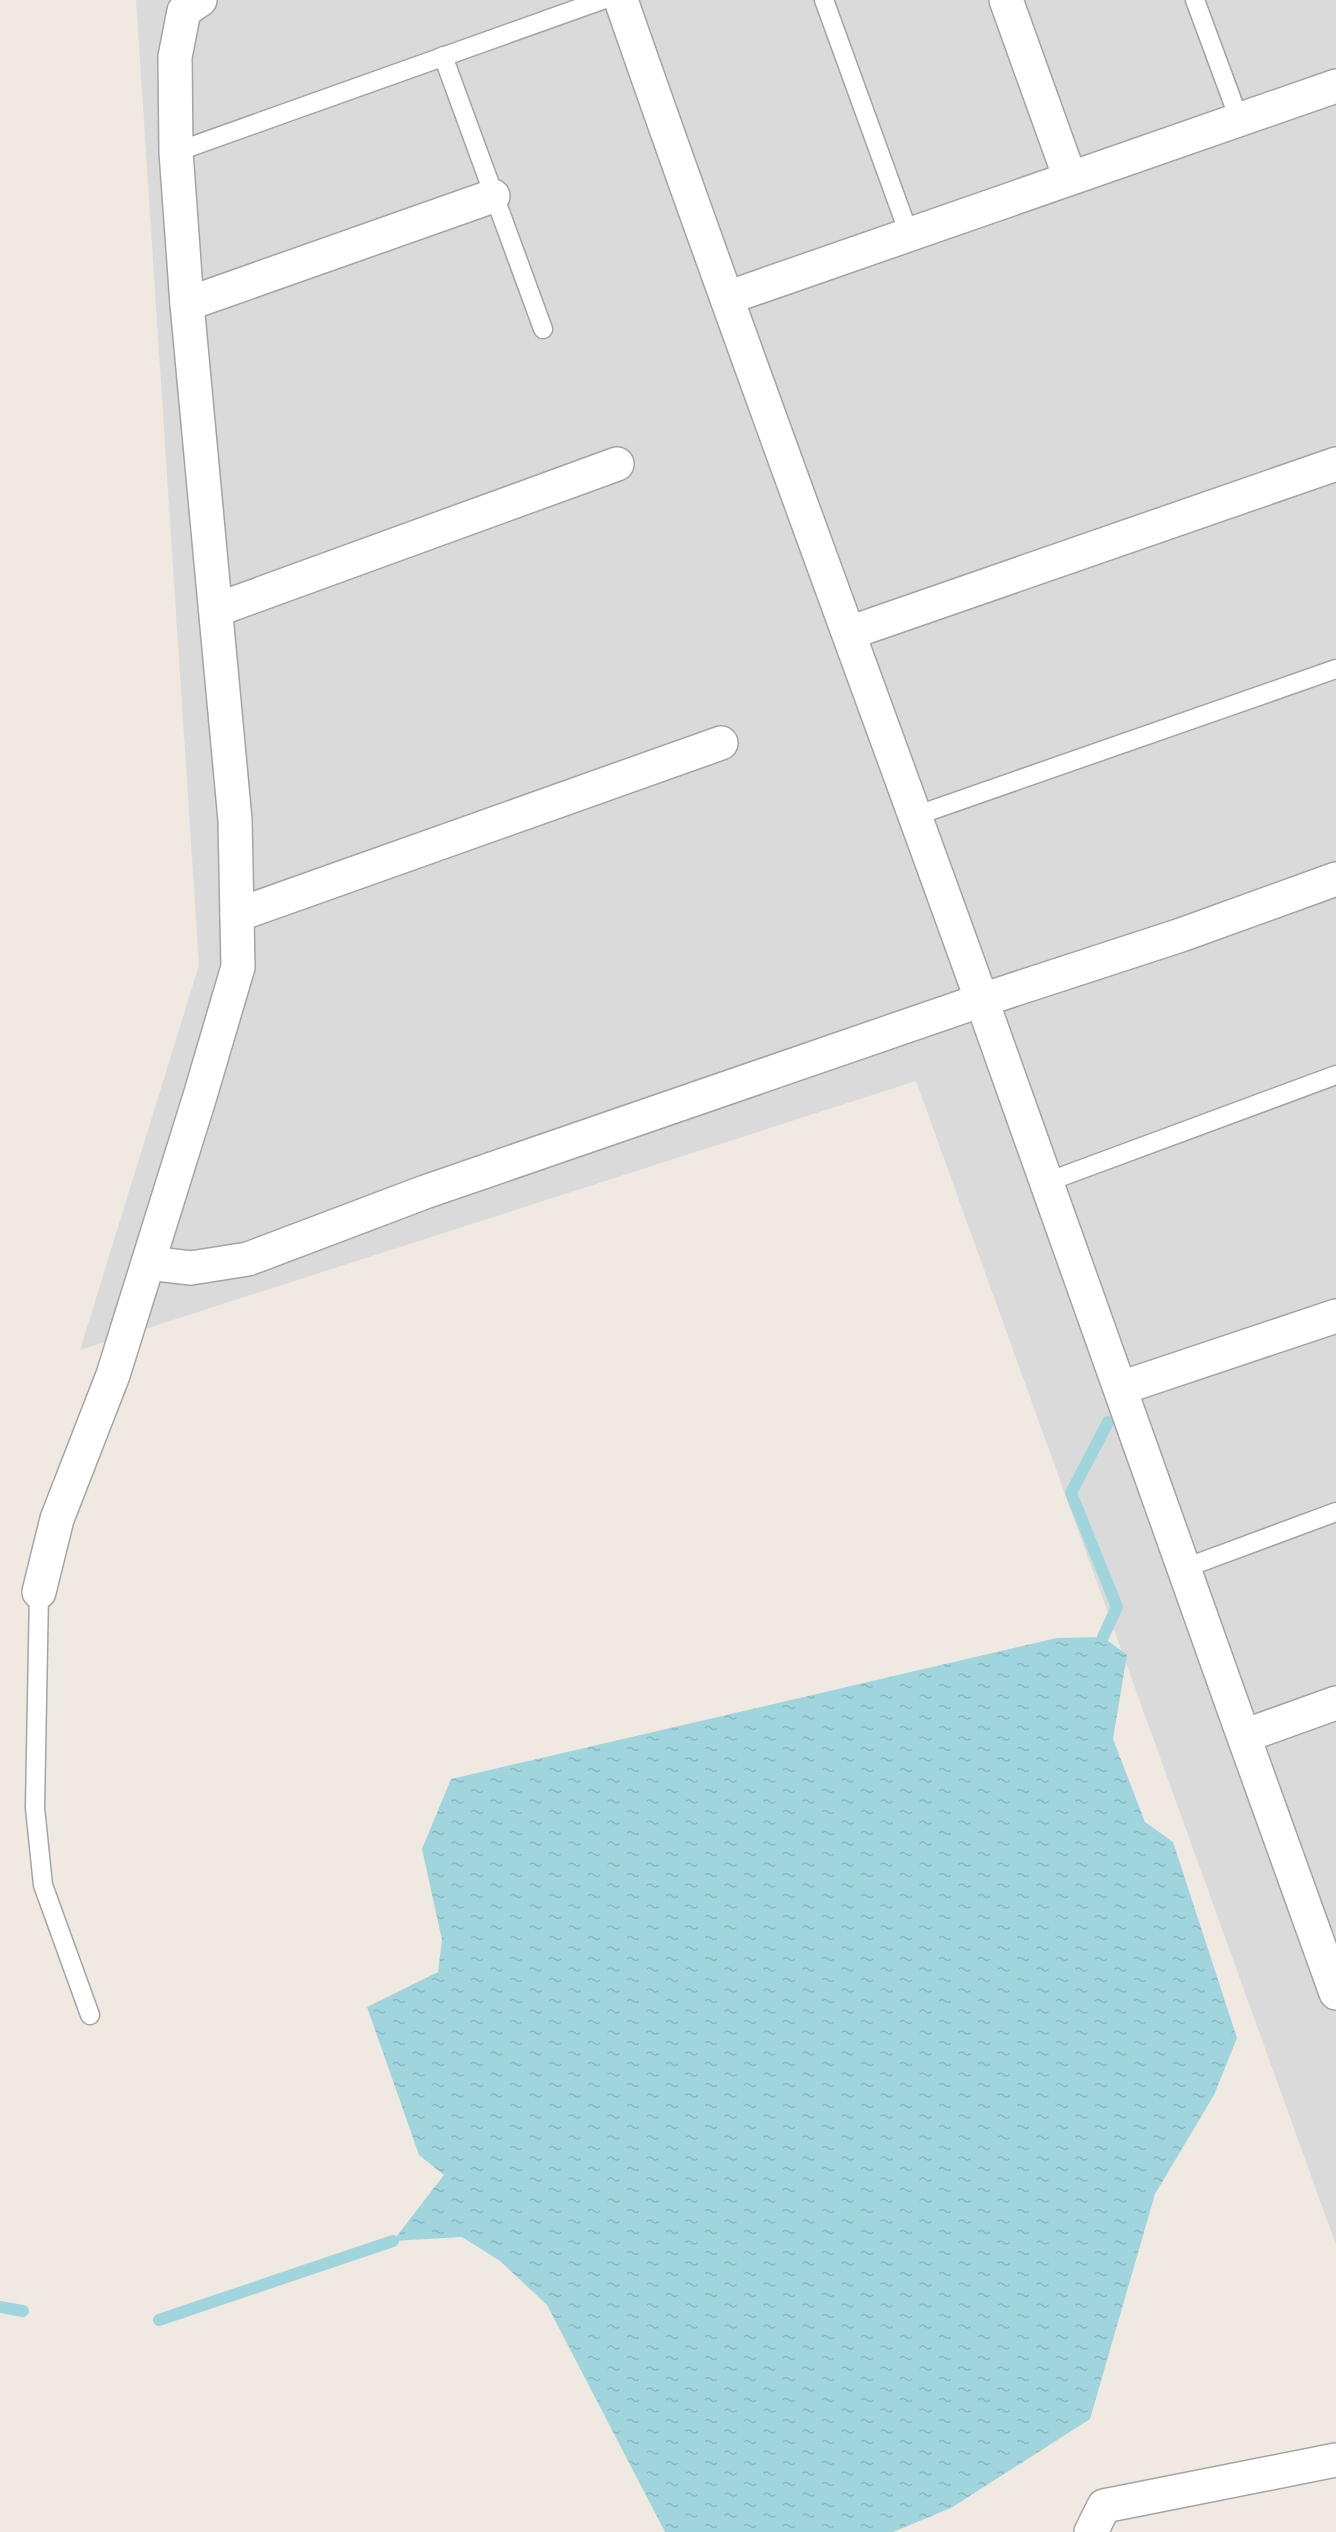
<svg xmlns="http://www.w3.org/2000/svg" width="1336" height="2532" viewBox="0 0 1336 2532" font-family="'Fira Sans',sans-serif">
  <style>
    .residential { fill: #dbdada }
    .water { fill: url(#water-ripples) }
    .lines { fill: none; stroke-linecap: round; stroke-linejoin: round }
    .stream { stroke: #a1d5de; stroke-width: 12 }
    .lane-casing { stroke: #a4a4a4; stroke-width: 21 }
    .street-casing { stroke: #a4a4a4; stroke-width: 36 }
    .lane { stroke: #fff; stroke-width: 18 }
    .street { stroke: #fff; stroke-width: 33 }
  </style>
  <defs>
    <pattern id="water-ripples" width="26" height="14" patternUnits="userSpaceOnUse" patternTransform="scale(1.5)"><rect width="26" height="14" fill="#a1d5de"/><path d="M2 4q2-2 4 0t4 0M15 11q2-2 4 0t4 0" fill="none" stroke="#8ab6be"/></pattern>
  </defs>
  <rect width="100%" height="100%" fill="#efe9e2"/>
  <polygon class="residential" points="136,0 1336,0 1336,2245 916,1081 80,1350 199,965"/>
  <polygon class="water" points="1103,1637 1127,1655 1113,1739 1145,1822 1173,1842 1237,2038 1214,2095 1155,2194 1090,2419 951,2508 893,2532 665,2532 547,2305 500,2261 462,2237 393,2241 444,2175 419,2155 367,2007 438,1972 442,1940 422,1849 451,1779 1057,1638"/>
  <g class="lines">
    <g class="stream">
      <polyline points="1103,1637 1117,1607 1071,1493 1108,1422"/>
      <polyline points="0,2307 23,2311"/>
      <polyline points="159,2320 393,2241"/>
    </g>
    <defs>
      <g id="lane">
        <polyline points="824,0 909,234"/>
        <polyline points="1195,0 1239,119"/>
        <polyline points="443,56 543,329"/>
        <polyline points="176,152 602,0"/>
        <polyline points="915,816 1336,669"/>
        <polyline points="1047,1182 1336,1075"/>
        <polyline points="1185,1568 1336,1512"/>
        <polyline points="39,1592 35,1808 43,1885 90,2015"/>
      </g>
      <g id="street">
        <path d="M 621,0 C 737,335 862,667 982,1001 C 1101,1331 1216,1663 1336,1993"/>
        <polyline points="1006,0 1070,178"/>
        <polyline points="727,298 1336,86"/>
        <polyline points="187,304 493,196"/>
        <polyline points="216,610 617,464"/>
        <polyline points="849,633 1336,464"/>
        <polyline points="237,915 721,743"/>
        <polyline points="148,1263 191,1268 248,1259 425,1192 982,1000 1181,935 1336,879"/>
        <polyline points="1121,1388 1336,1316"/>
        <polyline points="39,1592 57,1519 113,1375 200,1096 238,967 235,820 187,304 176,152 175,57 184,11 200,0"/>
        <polyline points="1244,1736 1336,1703"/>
        <polyline points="1091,2532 1104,2506 1336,2460"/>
      </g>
    </defs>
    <use href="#lane" class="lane-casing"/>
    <use href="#street" class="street-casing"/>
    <use href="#lane" class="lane"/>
    <use href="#street" class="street"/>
  </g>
</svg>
